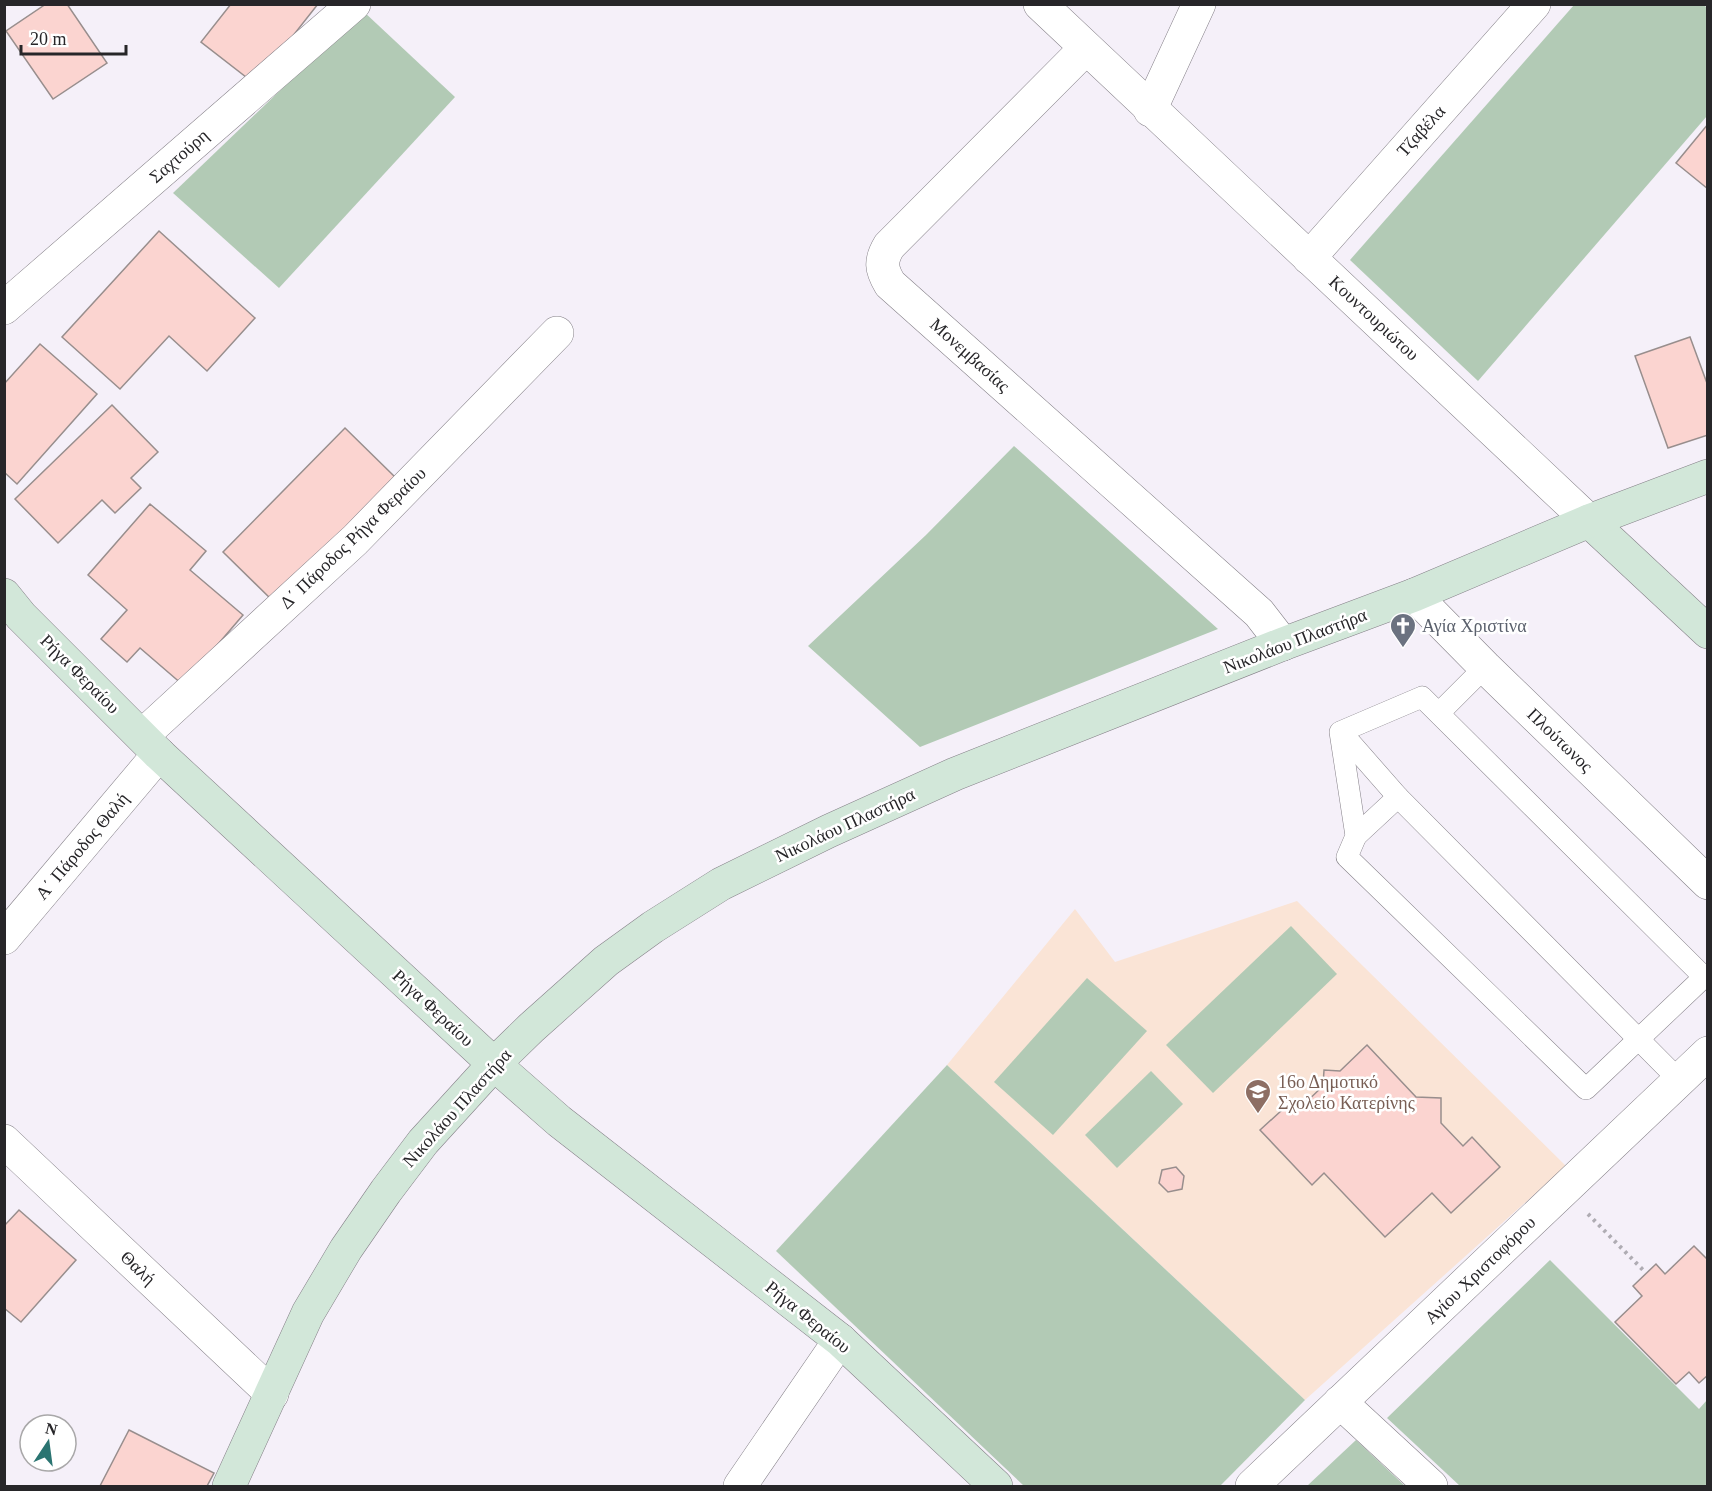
<svg xmlns="http://www.w3.org/2000/svg" width="1712" height="1491" viewBox="0 0 1712 1491" font-family="Georgia,serif">
  <style>
    .education { fill: #fae4d6 }
    .green { fill: #b2cab5 }
    .building { fill: #fbd4d0; stroke: #988e8d; stroke-width: 1.5 }
    .lines { fill: none; stroke-linecap: round; stroke-linejoin: round }
    .lane-casing { stroke: #858088; stroke-width: 22 }
    .street-casing { stroke: #858088; stroke-width: 34 }
    .secondary-casing { stroke: #858088; stroke-width: 34 }
    .path { stroke: #afacb3; stroke-width: 4; stroke-dasharray: 3 4.5; stroke-linecap: butt }
    .lane { stroke: #fff; stroke-width: 21 }
    .street { stroke: #fff; stroke-width: 33 }
    .secondary { stroke: #d2e7d9; stroke-width: 33 }
    .labels { text-anchor: middle; stroke-width: 5; stroke-linejoin: round; paint-order: stroke }
    .street-label { font-size: 18px; fill: #272629; stroke: #fff }
    .worship-label { font-size: 18px; fill: #5b616d; stroke: #fff; text-anchor: start }
    .education-label { font-size: 18px; fill: #785e54; stroke: #fff; text-anchor: start }
  </style>
  <rect width="100%" height="100%" fill="#f5f0f9"/>
  <polygon class="education" points="1297,901 1566,1166 1305,1400 947,1065 1075,909 1115,962"/>
  <g class="green">
    <polygon points="1703,5 1708,8 1707,116 1478,381 1350,260 1574,5"/>
    <polygon points="363,11 455,97 279,288 173,193"/>
    <polygon points="1014,446 1218,629 920,747 808,646 926,535"/>
    <polygon points="1291,926 1337,974 1213,1093 1166,1045"/>
    <polygon points="1087,978 1147,1031 1053,1135 994,1082"/>
    <polygon points="947,1065 1305,1400 1220,1486 1024,1486 776,1251"/>
    <polygon points="1151,1071 1183,1104 1117,1168 1085,1135"/>
    <polygon points="1550,1260 1699,1409 1707,1400 1707,1486 1460,1486 1387,1418"/>
    <polygon points="1356,1440 1405,1486 1307,1486"/>
  </g>
  <g class="building">
    <polygon points="46,4 67,4 107,63 53,99 6,31"/>
    <polygon points="231,4 318,4 255,84 201,42"/>
    <polygon points="1708,124 1708,189 1676,163"/>
    <polygon points="159,231 255,318 207,371 169,336 120,389 62,337"/>
    <polygon points="1690,337 1708,386 1708,435 1668,448 1635,356"/>
    <polygon points="40,344 97,394 17,484 4,472 4,384"/>
    <polygon points="112,405 158,452 131,478 141,488 115,513 102,500 58,543 15,499"/>
    <polygon points="345,428 396,478 274,602 223,552"/>
    <polygon points="150,504 206,551 190,570 243,615 183,685 140,648 127,662 101,639 127,610 88,575"/>
    <polygon points="1367,1045 1416,1097 1441,1098 1441,1123 1463,1146 1472,1137 1500,1167 1451,1213 1432,1193 1385,1237 1324,1173 1312,1185 1260,1130 1293,1100 1300,1108 1323,1086 1324,1070 1340,1071"/>
    <polygon points="1176,1167 1184,1176 1182,1189 1168,1192 1159,1183 1162,1170"/>
    <polygon points="19,1210 76,1260 21,1322 4,1308 4,1226"/>
    <polygon points="1694,1246 1708,1260 1708,1375 1699,1383 1689,1372 1676,1384 1615,1322 1642,1296 1633,1286 1656,1264 1665,1274"/>
    <polygon points="129,1430 214,1473 207,1486 100,1486"/>
  </g>
  <g class="lines">
    <defs>
      <g id="lane">
        <polygon points="1422,697 1704,977 1586,1089 1347,857 1356,836 1340,732"/>
        <polyline points="1439,713 1485,667"/>
        <polyline points="1341,732 1398,797 1679,1080"/>
        <polyline points="1356,836 1398,797"/>
      </g>
      <g id="street">
        <polyline points="1040,4 1589,521"/>
        <path d="M 1085,49 L 889,246 C 880,261 881,269 890,284 L 1259,613 L 1283,644"/>
        <polyline points="1150,110 1199,4"/>
        <polyline points="1309,258 1534,4"/>
        <polyline points="4,308 354,4"/>
        <polyline points="1414,595 1485,667 1708,883"/>
        <polyline points="142,736 355,540 557,333"/>
        <polyline points="4,938 159,754"/>
        <polyline points="4,1141 272,1394"/>
        <polyline points="1340,1402 1431,1486"/>
        <polyline points="740,1486 840,1340"/>
        <polyline points="1252,1486 1708,1053"/>
      </g>
      <g id="secondary">
        <polyline points="1589,521 1708,632"/>
        <polyline points="4,595 21,616 159,754 494,1064 559,1121 840,1340 996,1486"/>
        <polyline points="229,1486 308,1313 346,1249 386,1191 423,1142 494,1064 531,1028 606,961 653,927 721,884 829,831 955,774 1283,644 1414,595 1589,521 1708,476"/>
      </g>
    </defs>
    <use href="#lane" class="lane-casing"/>
    <use href="#street" class="street-casing"/>
    <use href="#secondary" class="secondary-casing"/>
    <polyline class="path" points="1588,1214 1646,1273"/>
    <use href="#lane" class="lane"/>
    <use href="#street" class="street"/>
    <use href="#secondary" class="secondary"/>
  </g>
  <defs>
    <symbol id="church-pin" viewBox="-11 -11 22 30"><path d="M0 17L-7.5 6A9.5 9.5 0 1 1 7.5 6Z" fill="#6b7280" stroke="#fff"/><path d="M-1.2-6h2.4v3.5h3.3v2.4h-3.3V6h-2.4V-.1h-3.3v-2.4h3.3Z" fill="#fff"/></symbol>
    <symbol id="school-pin" viewBox="-11 -11 22 30"><path d="M0 17L-7.5 6A9.5 9.5 0 1 1 7.5 6Z" fill="#8d6e63" stroke="#fff"/><path d="M0-5L7-2L0 1L-7-2ZM-4 1L0 2.5L4 1V4Q0 6-4 4Z" fill="#fff"/></symbol>
  </defs>
  <g fill-rule="evenodd">
    <use href="#church-pin" x="1388" y="611" width="30" height="40"/>
    <use href="#school-pin" x="1243" y="1077" width="30" height="40"/>
  </g>
  <g class="labels">
    <g class="street-label">
      <text transform="translate(1421 131) rotate(-48)" y="6">Τζαβέλα</text>
      <text transform="translate(179 156) rotate(-41)" y="6">Σαχτούρη</text>
      <text transform="translate(1374 318) rotate(43)" y="6">Κουντουριώτου</text>
      <text transform="translate(970 355) rotate(42)" y="6">Μονεμβασίας</text>
      <text transform="translate(353 538) rotate(-44)" y="6">Δ΄ Πάροδος Ρήγα Φεραίου</text>
      <text transform="translate(1295 641) rotate(-21)" y="6">Νικολάου Πλαστήρα</text>
      <text transform="translate(80 674) rotate(45)" y="6">Ρήγα Φεραίου</text>
      <text transform="translate(1560 740) rotate(44)" y="6">Πλούτωνος</text>
      <text transform="translate(845 825) rotate(-25)" y="6">Νικολάου Πλαστήρα</text>
      <text transform="translate(82 846) rotate(-50)" y="6">Α΄ Πάροδος Θαλή</text>
      <text transform="translate(433 1008) rotate(43)" y="6">Ρήγα Φεραίου</text>
      <text transform="translate(457 1108) rotate(-48)" y="6">Νικολάου Πλαστήρα</text>
      <text transform="translate(138 1268) rotate(43)" y="6">Θαλή</text>
      <text transform="translate(1480 1270) rotate(-44)" y="6">Αγίου Χριστοφόρου</text>
      <text transform="translate(808 1317) rotate(39)" y="6">Ρήγα Φεραίου</text>
    </g>
    <g class="worship-label">
      <text x="1422" y="632">Αγία Χριστίνα</text>
    </g>
    <g class="education-label">
      <text x="1278" y="1088">16ο Δημοτικό<tspan x="1278" dy="21">Σχολείο Κατερίνης</tspan></text>
    </g>
  </g>
  <rect width="1712" height="1491" fill="none" stroke="#272629" stroke-width="12"/>
  <g transform="translate(48 1443) rotate(13)"><circle r="28" fill="#ffffff" stroke="#a9a8a9" stroke-width="1.5"/>
  <path d="M0-4.5L10 22L0 15L-10 22Z" fill="#2a7471"/>
  <text y="-9" font-size="16" font-weight="bold" text-anchor="middle" fill="#272629">N</text>
  </g>
  <path d="M21 45v9h105v-9" fill="none" stroke="#272629" stroke-width="3"/>
  <text x="30" y="45" font-size="18" fill="#272629" stroke="#ffffff" stroke-width="4.5" paint-order="stroke">20 m</text>
</svg>
